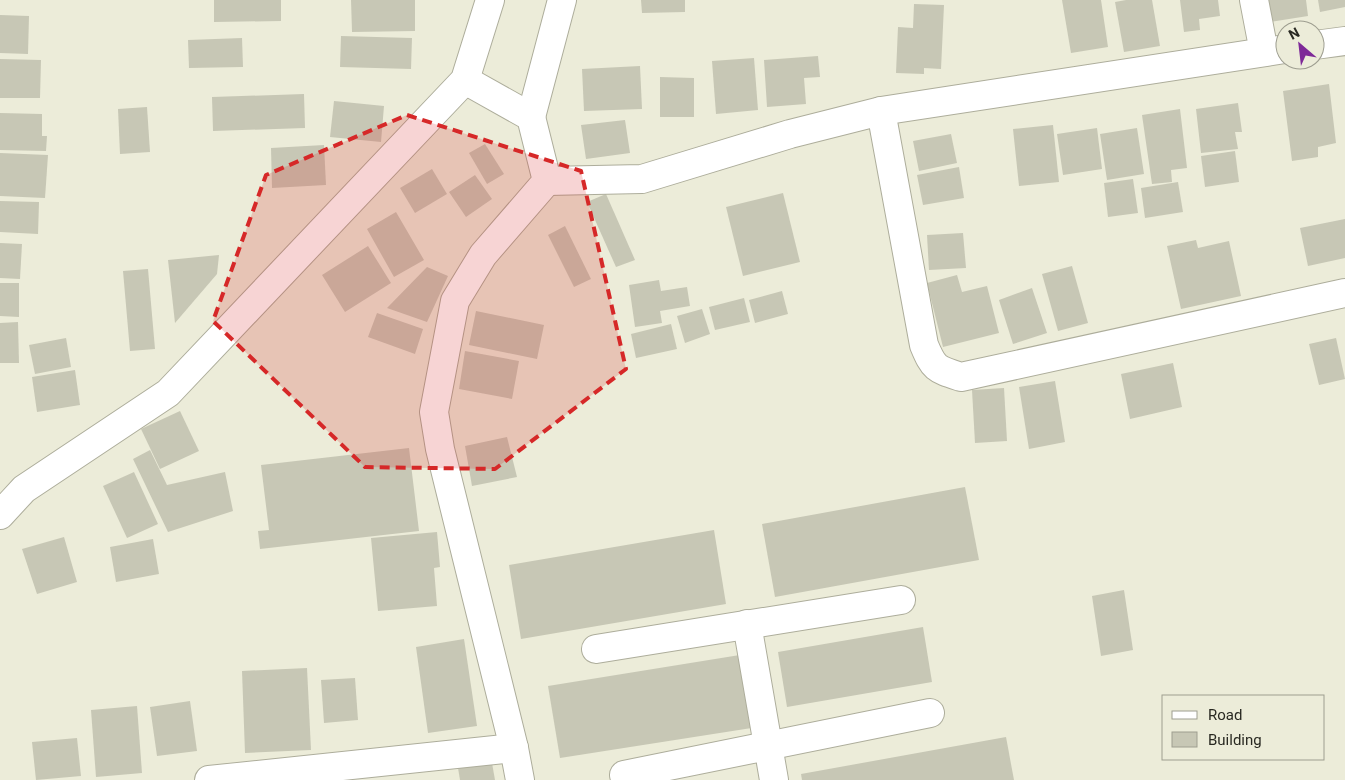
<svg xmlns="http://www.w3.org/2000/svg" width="1345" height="780" viewBox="0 0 1345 780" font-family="Roboto,sans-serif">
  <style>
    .building { fill: #c7c7b5 }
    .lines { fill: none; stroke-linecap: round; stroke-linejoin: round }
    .minor-casing { stroke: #adad9b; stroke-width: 30 }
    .minor { stroke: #fff; stroke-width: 28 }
    .marked { fill: #d62828; fill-opacity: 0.2; stroke: #d62828; stroke-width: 4; stroke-dasharray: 10 6; stroke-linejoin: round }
  </style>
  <rect width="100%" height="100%" fill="#ececd9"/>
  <g class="building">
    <polygon points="214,0 281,0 281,21 214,22"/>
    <polygon points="351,0 415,0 415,31 352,32"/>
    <polygon points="641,0 685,0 685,12 642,13"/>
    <polygon points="1062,0 1101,0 1108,47 1071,53"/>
    <polygon points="1126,0 1152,0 1160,46 1124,52 1115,2"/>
    <polygon points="1180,0 1218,0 1220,16 1199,19 1200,30 1184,32"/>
    <polygon points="1267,0 1306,0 1308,16 1270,22"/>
    <polygon points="1318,0 1345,0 1345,7 1320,12"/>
    <polygon points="914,4 944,5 941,69 924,68 924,74 896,73 898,27 913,28"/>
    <polygon points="0,15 29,16 28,54 0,53"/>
    <polygon points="341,36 412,38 411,69 340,67"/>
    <polygon points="242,38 243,67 189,68 188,40"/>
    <polygon points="818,56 820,77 804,78 806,104 767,107 764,60"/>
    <polygon points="754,58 758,110 716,114 712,61"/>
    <polygon points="0,59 41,60 40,98 0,98"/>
    <polygon points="640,66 642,109 584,111 582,69"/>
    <polygon points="660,77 694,78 694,117 660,117"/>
    <polygon points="1329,84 1336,143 1318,147 1318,157 1292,161 1283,91"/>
    <polygon points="304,94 305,128 213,131 212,97"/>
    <polygon points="334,101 384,106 381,142 330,137"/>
    <polygon points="1238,103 1242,132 1235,132 1238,149 1201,153 1196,109"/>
    <polygon points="147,107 150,152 120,154 118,109"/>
    <polygon points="1180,109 1187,168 1171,170 1172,182 1152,184 1142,115"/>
    <polygon points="0,113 42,114 42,136 47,136 46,151 0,150"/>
    <polygon points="625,120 630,153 586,159 581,125"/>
    <polygon points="1053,125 1059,182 1019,186 1013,129"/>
    <polygon points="1097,128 1102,169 1063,175 1057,134"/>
    <polygon points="1137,128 1144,174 1107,180 1100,134"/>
    <polygon points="951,134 957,163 919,171 913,141"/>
    <polygon points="485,144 504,174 487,184 469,153"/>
    <polygon points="324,145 326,185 272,188 271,148"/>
    <polygon points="1235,151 1239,182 1205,187 1201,156"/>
    <polygon points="0,153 48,155 45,198 0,196"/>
    <polygon points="959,167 964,198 923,205 917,175"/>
    <polygon points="432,169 447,194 415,213 400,188"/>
    <polygon points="475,175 492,199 466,217 449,192"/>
    <polygon points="1133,179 1138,213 1108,217 1104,183"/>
    <polygon points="1178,182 1183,212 1145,218 1141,188"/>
    <polygon points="783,193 800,262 743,276 726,207"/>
    <polygon points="606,194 635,260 616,267 587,202"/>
    <polygon points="0,201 39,202 38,234 0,232"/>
    <polygon points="396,212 424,260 394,277 367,229"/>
    <polygon points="1345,219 1345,258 1308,266 1300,228"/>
    <polygon points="565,226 591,279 574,287 548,235"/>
    <polygon points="963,233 966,268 929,270 927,235"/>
    <polygon points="1196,240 1198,248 1229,241 1241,296 1181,309 1167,246"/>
    <polygon points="0,243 22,244 20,279 0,278"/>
    <polygon points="368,246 391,283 345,312 322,275"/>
    <polygon points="219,255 217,274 175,323 168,260"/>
    <polygon points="1072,266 1088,323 1058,331 1042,274"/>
    <polygon points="427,267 448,276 427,322 387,308"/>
    <polygon points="148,269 155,349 130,351 123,271"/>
    <polygon points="957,275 962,292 987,286 999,333 943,347 927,283"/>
    <polygon points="659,280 661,291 687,287 690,306 660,311 662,323 635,327 629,285"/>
    <polygon points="0,283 19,283 19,317 0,316"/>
    <polygon points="1032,288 1047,333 1013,344 999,300"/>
    <polygon points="782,291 788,314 755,323 749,300"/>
    <polygon points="744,298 750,322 715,330 709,307"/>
    <polygon points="702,309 710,334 685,343 677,316"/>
    <polygon points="476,311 544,325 537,359 469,345"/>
    <polygon points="377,313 423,329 415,354 368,337"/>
    <polygon points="18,322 19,363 0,363 0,323"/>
    <polygon points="671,324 677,349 636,358 631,334"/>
    <polygon points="66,338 71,367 35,374 29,345"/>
    <polygon points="1336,338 1345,379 1319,385 1309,344"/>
    <polygon points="465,351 519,361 512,399 459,389"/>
    <polygon points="1173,363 1182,407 1130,419 1121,374"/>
    <polygon points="75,370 80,405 37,412 32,377"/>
    <polygon points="1055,381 1065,442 1029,449 1019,387"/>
    <polygon points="1004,388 1007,441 975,443 972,390"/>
    <polygon points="180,411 199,451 160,469 141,429"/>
    <polygon points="507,437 517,477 472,486 465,446"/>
    <polygon points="409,448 419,531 260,549 258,531 269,530 261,465"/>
    <polygon points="150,450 167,485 225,472 233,511 168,532 133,459"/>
    <polygon points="134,472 158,524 127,538 103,486"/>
    <polygon points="965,487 979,560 775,597 762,524"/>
    <polygon points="714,530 726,604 521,639 509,565"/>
    <polygon points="437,532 440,567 434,568 437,606 378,611 371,538"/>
    <polygon points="64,537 77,582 37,594 22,549"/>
    <polygon points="153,539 159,574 116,582 110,547"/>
    <polygon points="1124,590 1133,650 1101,656 1092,596"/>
    <polygon points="923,627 932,682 787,707 778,652"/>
    <polygon points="464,639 477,726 428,733 416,647"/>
    <polygon points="746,654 758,727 560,758 548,686"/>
    <polygon points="307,668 311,750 245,753 242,671"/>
    <polygon points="355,678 358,720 324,723 321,680"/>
    <polygon points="190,701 197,751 157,756 150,707"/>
    <polygon points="137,706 142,773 96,777 91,710"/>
    <polygon points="1006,737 1014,780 802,780 801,774"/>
    <polygon points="77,738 81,776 36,780 32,742"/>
    <polygon points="492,763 495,780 460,780 458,768"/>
  </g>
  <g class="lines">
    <defs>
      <g id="minor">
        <polyline points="1254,0 1264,52"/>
        <polyline points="1315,45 1345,41"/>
        <polyline points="465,80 531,117 547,181 483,255 455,301 434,412 440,449 514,748 520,780"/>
        <path d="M 881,111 L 924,345 C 934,369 936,369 961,377 L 1345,293"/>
        <polyline points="531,117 562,0"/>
        <polyline points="547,181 642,179 790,134 881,111 1285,49"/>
        <polyline points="0,515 24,489 168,393 465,80 490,0"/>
        <polyline points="747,624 774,780"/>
        <polyline points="596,649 901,600"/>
        <polyline points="624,775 930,713"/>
        <polyline points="209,780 514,748"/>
      </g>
    </defs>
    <use href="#minor" class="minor-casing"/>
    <use href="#minor" class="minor"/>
  </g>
  <path class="marked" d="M 407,115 L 581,171 L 626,369 L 495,469 L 365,467 L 213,321 L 266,175 Z"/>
  <rect x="1162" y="695" width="162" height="65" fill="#ececd9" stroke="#9e9e90"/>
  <rect x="1172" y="711" width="25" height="8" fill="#ffffff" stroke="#9e9e90"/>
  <text x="1208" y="720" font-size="15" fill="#292922">Road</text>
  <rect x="1172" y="732" width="25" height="15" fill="#c7c7b5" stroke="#9e9e90"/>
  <text x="1208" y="745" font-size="15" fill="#292922">Building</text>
  <g transform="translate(1300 45) rotate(332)"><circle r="24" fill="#ececd9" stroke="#9e9e90"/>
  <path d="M0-4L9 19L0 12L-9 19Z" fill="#7e2998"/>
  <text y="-8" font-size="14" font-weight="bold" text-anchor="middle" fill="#292922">N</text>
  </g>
</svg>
